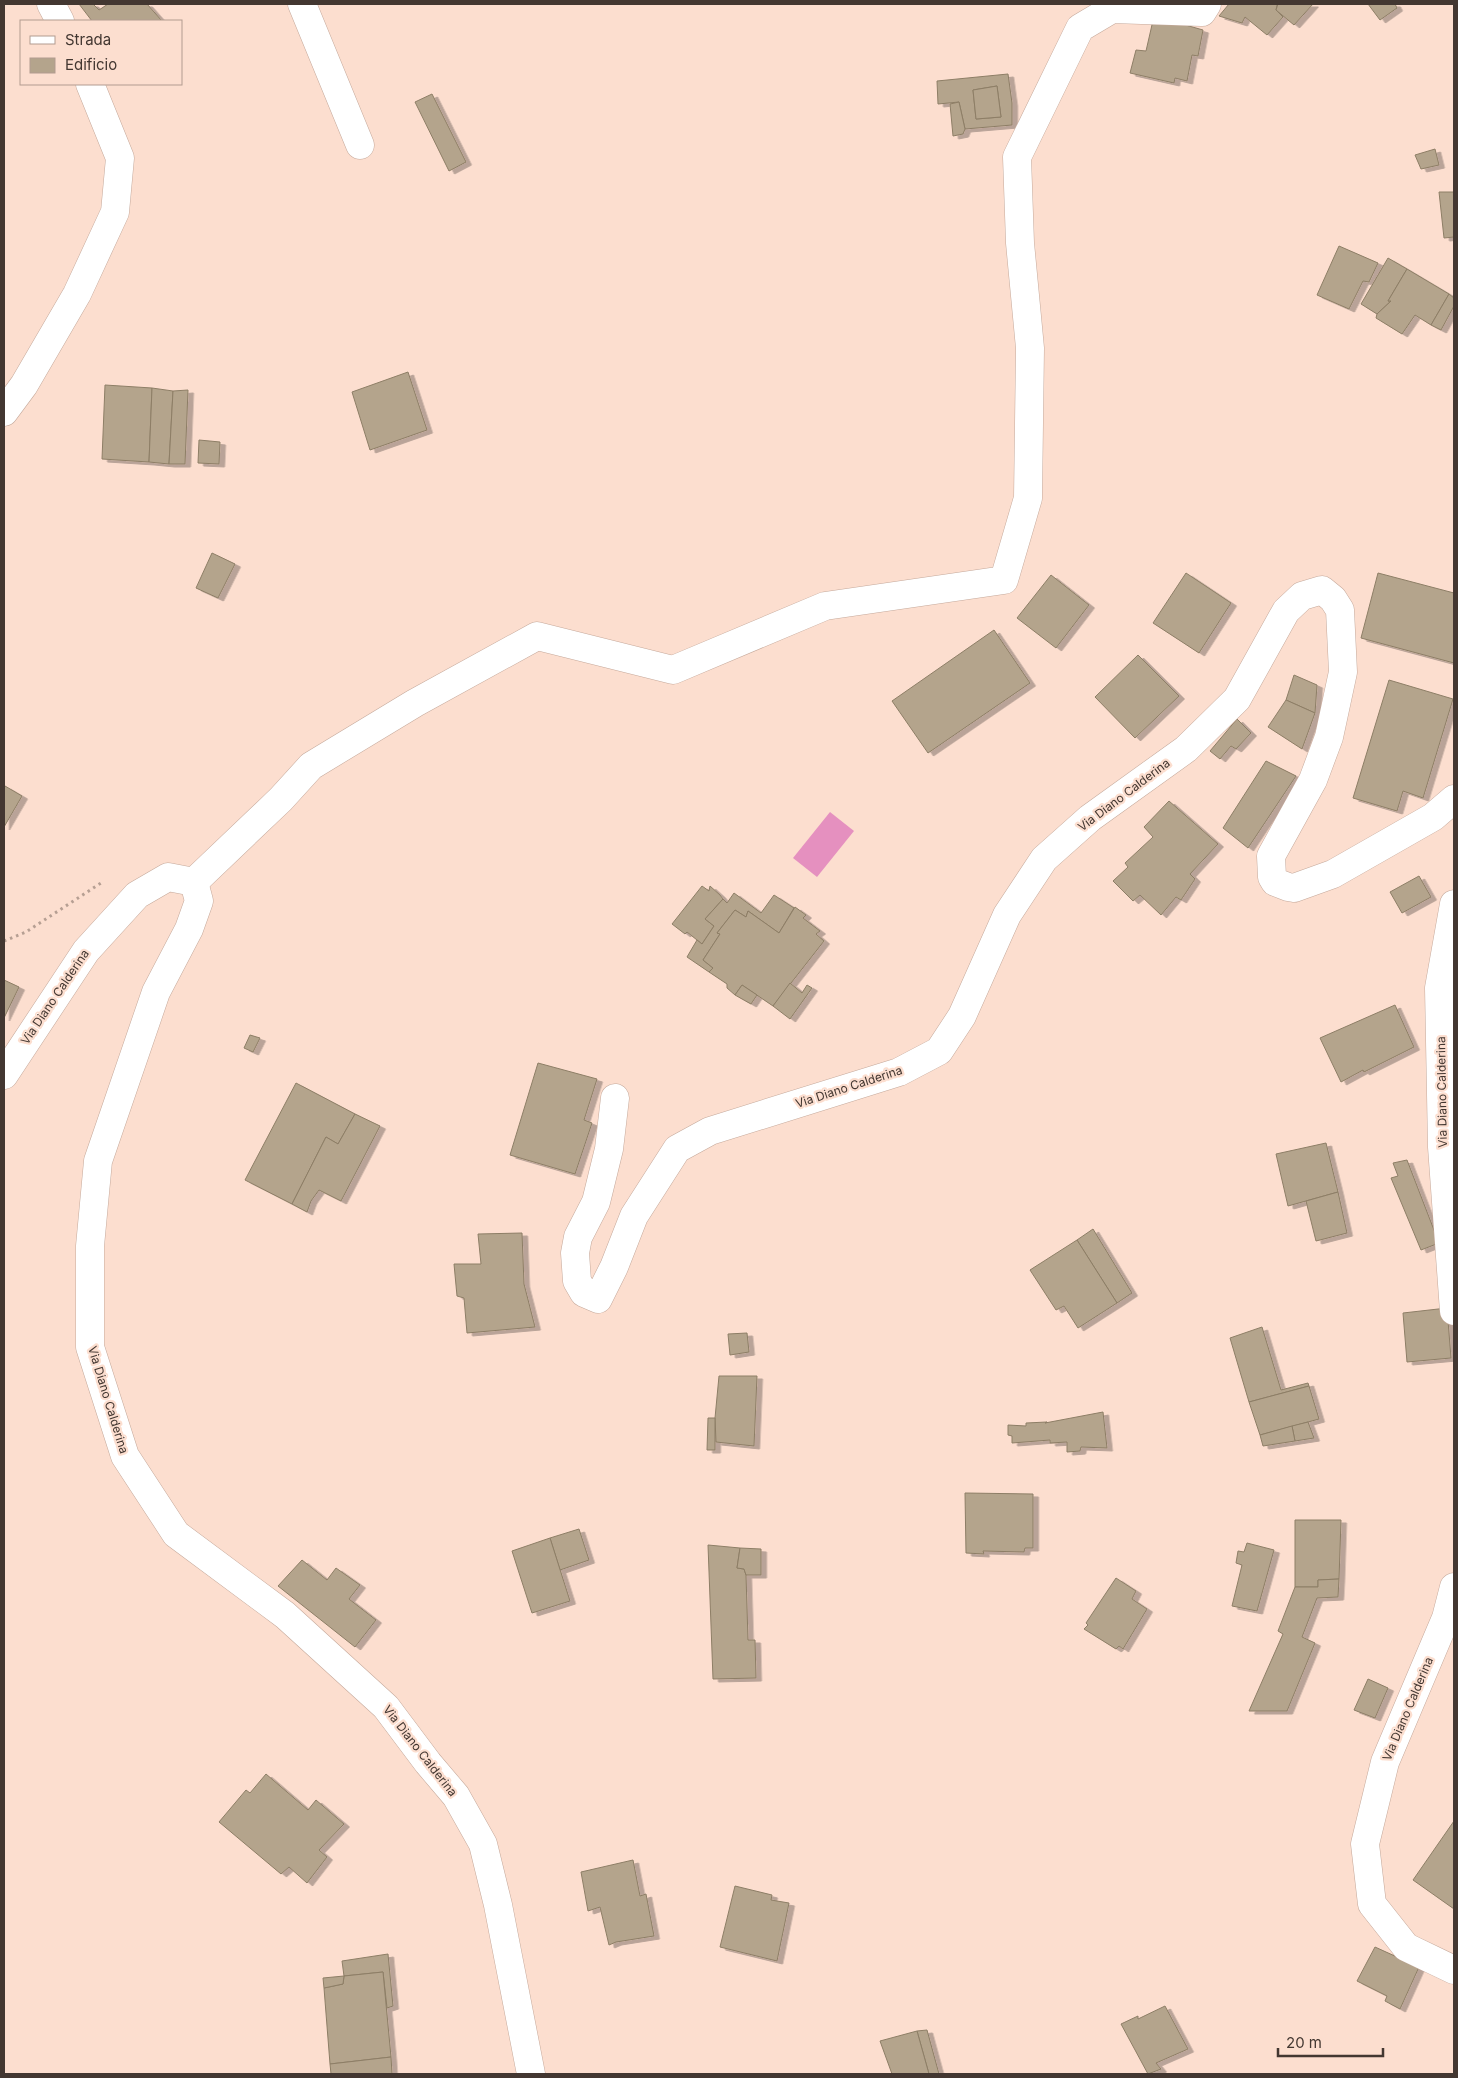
<svg xmlns="http://www.w3.org/2000/svg" width="1458" height="2078" viewBox="0 0 1458 2078" font-family="Inter,sans-serif">
  <style>
    .water { fill: #e590bf }
    .building { fill: #b4a48c; stroke: #8d7e66; fill-rule: evenodd; filter: url(#shadow) }
    .lines { fill: none; stroke-linecap: round; stroke-linejoin: round }
    .street-casing { stroke: #c5a99b; stroke-width: 29 }
    .secondary-casing { stroke: #c5a99b; stroke-width: 29 }
    .path { stroke: #b69f93; stroke-width: 3; stroke-dasharray: 2.5 4; stroke-linecap: butt }
    .street { stroke: #fff; stroke-width: 28 }
    .secondary { stroke: #fff; stroke-width: 28 }
    .labels { text-anchor: middle; stroke-width: 4.5; stroke-linejoin: round; paint-order: stroke }
    .street-label { font-size: 12px; fill: #433731; stroke: #fcdecf }
  </style>
  <defs>
    <filter id="shadow"><feDropShadow dx="5.5" dy="3" stdDeviation="0" flood-color="#0004"/></filter>
  </defs>
  <rect width="100%" height="100%" fill="#fcdecf"/>
  <polygon class="water" points="830,812 854,831 817,877 793,858"/>
  <g class="building">
    <polygon points="79,4 93,4 99,10 108,4 147,4 162,21 92,21"/>
    <polygon points="1229,4 1276,4 1277,5 1276,10 1283,17 1267,35 1245,17 1242,23 1219,16"/>
    <polygon points="1278,4 1313,4 1294,25 1276,10"/>
    <polygon points="1368,4 1395,4 1397,8 1380,20"/>
    <polygon points="1154,16 1203,30 1198,56 1192,55 1187,81 1175,78 1174,83 1130,73 1136,50 1146,51"/>
    <path d="M 1008,74 L 1012,103 L 1012,125 L 965,129 L 959,102 L 938,104 L 937,81 ZM 997,86 L 1001,117 L 976,119 L 973,90 Z"/>
    <polygon points="997,86 1001,117 976,119 973,90"/>
    <polygon points="432,94 466,162 449,171 415,102"/>
    <polygon points="959,102 965,129 963,134 953,136 950,104"/>
    <polygon points="1435,149 1439,165 1421,169 1415,155"/>
    <polygon points="1439,192 1454,192 1454,237 1444,238"/>
    <polygon points="1339,246 1378,263 1369,282 1363,281 1349,309 1317,295"/>
    <polygon points="1388,258 1407,269 1388,301 1391,301 1377,314 1361,304"/>
    <polygon points="1407,269 1449,294 1431,325 1415,315 1402,334 1376,318 1377,314 1391,301 1388,301"/>
    <polygon points="1449,294 1454,298 1454,306 1441,330 1431,325"/>
    <polygon points="408,372 427,430 370,450 352,392"/>
    <polygon points="105,385 152,388 149,462 102,459"/>
    <polygon points="152,388 173,391 169,464 149,462"/>
    <polygon points="188,390 185,464 169,464 173,391"/>
    <polygon points="199,440 220,442 219,464 198,463"/>
    <polygon points="212,553 235,564 218,598 196,588"/>
    <polygon points="1186,573 1231,603 1199,653 1153,623"/>
    <polygon points="1378,573 1454,593 1454,663 1361,638"/>
    <polygon points="1051,575 1089,605 1056,648 1017,618"/>
    <polygon points="994,630 1030,683 928,753 892,701"/>
    <polygon points="1138,655 1179,696 1135,738 1095,697"/>
    <polygon points="1294,675 1317,685 1315,713 1286,700"/>
    <polygon points="1389,680 1453,699 1423,798 1403,791 1397,811 1353,798"/>
    <polygon points="1286,700 1315,713 1302,749 1268,727"/>
    <polygon points="1237,719 1251,733 1236,749 1231,746 1220,759 1210,751"/>
    <polygon points="1266,761 1296,776 1248,848 1223,828"/>
    <polygon points="5,786 22,796 4,827 4,788"/>
    <polygon points="1169,801 1218,844 1190,874 1195,879 1181,900 1176,897 1161,915 1140,895 1133,901 1113,881 1128,867 1125,863 1153,837 1144,827"/>
    <polygon points="1419,876 1431,897 1402,913 1390,892"/>
    <polygon points="702,886 709,891 710,886 720,895 723,899 705,919 714,926 702,944 687,932 685,934 672,924"/>
    <polygon points="734,893 761,913 774,895 794,908 779,933 748,911 746,917 735,910 717,933 720,934 703,960 713,968 709,972 687,957 697,940 702,944 714,926 705,919 723,899 727,903"/>
    <polygon points="795,907 806,915 803,918 820,931 816,934 824,941 773,1006 742,985 735,995 727,988 727,984 709,972 713,968 703,960 720,934 717,933 735,910 746,917 748,911 779,933"/>
    <polygon points="4,980 19,987 4,1018"/>
    <polygon points="790,983 802,993 807,985 812,988 790,1019 773,1006"/>
    <polygon points="742,985 757,995 751,1004 735,995"/>
    <polygon points="1395,1005 1414,1047 1364,1072 1363,1070 1341,1082 1320,1038"/>
    <polygon points="250,1035 260,1038 253,1052 244,1048"/>
    <polygon points="538,1063 597,1079 584,1120 592,1123 575,1174 510,1155"/>
    <polygon points="296,1083 355,1114 338,1144 326,1137 292,1204 245,1180"/>
    <polygon points="355,1114 380,1126 341,1201 319,1190 311,1201 307,1212 292,1204 326,1137 338,1144"/>
    <polygon points="1326,1143 1338,1192 1288,1206 1276,1154"/>
    <polygon points="1407,1160 1439,1243 1421,1250 1391,1178 1398,1176 1393,1163"/>
    <polygon points="1338,1192 1347,1233 1316,1241 1306,1201"/>
    <polygon points="1093,1229 1132,1293 1117,1303 1077,1240"/>
    <polygon points="522,1233 524,1284 535,1327 467,1333 464,1298 457,1296 454,1264 481,1264 478,1234"/>
    <polygon points="1077,1240 1117,1303 1078,1328 1064,1306 1056,1310 1030,1270"/>
    <polygon points="1447,1308 1451,1358 1407,1362 1403,1313"/>
    <polygon points="1262,1327 1281,1390 1308,1383 1309,1386 1249,1402 1230,1338"/>
    <polygon points="747,1333 749,1352 730,1355 728,1334"/>
    <polygon points="719,1376 757,1376 754,1446 716,1442 715,1418"/>
    <polygon points="1309,1386 1319,1419 1260,1435 1249,1402"/>
    <polygon points="1103,1412 1107,1448 1081,1447 1080,1451 1067,1452 1067,1442 1050,1443 1050,1440 1012,1443 1012,1436 1008,1435 1008,1425 1026,1426 1026,1423 1047,1422 1045,1423"/>
    <polygon points="708,1418 715,1418 715,1450 707,1450"/>
    <polygon points="1308,1422 1314,1438 1295,1441 1292,1426"/>
    <polygon points="1292,1426 1295,1441 1263,1446 1260,1435"/>
    <polygon points="965,1493 1033,1494 1033,1548 1025,1548 1024,1552 983,1551 984,1554 966,1553"/>
    <polygon points="1295,1520 1341,1520 1339,1579 1318,1580 1318,1587 1295,1587"/>
    <polygon points="579,1529 589,1560 560,1570 550,1538"/>
    <polygon points="550,1538 570,1601 532,1613 512,1551"/>
    <polygon points="1247,1543 1274,1550 1257,1611 1232,1606 1242,1565 1236,1563 1238,1551 1244,1552"/>
    <polygon points="708,1545 740,1548 737,1568 744,1569 746,1575 748,1640 755,1640 756,1678 713,1679"/>
    <polygon points="740,1548 761,1549 761,1575 746,1575 744,1569 737,1568"/>
    <polygon points="302,1560 327,1580 336,1568 360,1585 349,1599 376,1620 355,1647 278,1586"/>
    <polygon points="1116,1578 1136,1591 1132,1599 1147,1609 1123,1649 1119,1646 1116,1649 1084,1629 1088,1625 1086,1623"/>
    <polygon points="1339,1579 1338,1597 1317,1598 1302,1637 1315,1643 1287,1711 1249,1711 1283,1634 1278,1631 1295,1587 1318,1587 1318,1580"/>
    <polygon points="1368,1679 1388,1688 1375,1718 1354,1710"/>
    <polygon points="266,1774 308,1810 316,1800 344,1824 319,1850 327,1857 307,1883 289,1867 281,1874 219,1822 246,1790 250,1793"/>
    <polygon points="1454,1821 1454,1909 1413,1880"/>
    <polygon points="633,1860 640,1896 646,1894 654,1936 616,1942 609,1945 600,1907 588,1911 581,1872"/>
    <polygon points="735,1886 772,1895 771,1900 789,1903 777,1961 720,1947"/>
    <polygon points="1375,1947 1419,1967 1400,2009 1385,2001 1387,1996 1357,1981"/>
    <polygon points="388,1954 393,2006 387,2008 383,1972 344,1976 342,1961"/>
    <polygon points="383,1972 391,2057 330,2064 324,1988 343,1984 344,1976"/>
    <polygon points="344,1976 343,1984 324,1988 323,1978"/>
    <polygon points="1165,2006 1188,2049 1156,2063 1161,2069 1148,2074 1121,2024 1138,2016 1138,2019"/>
    <polygon points="927,2030 939,2074 929,2074 917,2031"/>
    <polygon points="917,2031 929,2074 892,2074 880,2041"/>
    <polygon points="391,2057 392,2074 331,2074 330,2064"/>
  </g>
  <g class="lines">
    <defs>
      <g id="street">
        <polyline points="51,4 60,21"/>
        <polyline points="302,4 360,145"/>
        <polyline points="4,412 24,385 77,294 115,212 120,158 90,84"/>
        <polyline points="194,882 281,799 311,766 415,703 537,636 673,670 825,606 1004,580 1028,498 1030,348 1020,243 1017,157 1080,28 1112,9 1202,12 1207,4"/>
        <polyline points="615,1098 609,1149 596,1202 578,1237 575,1253 577,1281 584,1293 598,1299 614,1267 634,1216 677,1149 710,1131 899,1072 939,1051 962,1016 1007,915 1044,859 1090,818 1186,749 1237,699 1286,611 1302,596 1322,590 1333,599 1340,610 1343,672 1329,737 1313,780 1271,856 1272,877 1275,882 1288,887 1294,888 1333,874 1433,817 1454,799"/>
      </g>
      <g id="secondary">
        <polyline points="1454,904 1439,988 1442,1147 1454,1311"/>
        <polyline points="4,1075 86,951 137,895 168,877 194,882 199,901 189,929 156,992 98,1161 90,1246 90,1347 125,1456 176,1534 285,1615 386,1707 428,1763 456,1796 483,1844 498,1905 531,2074"/>
        <polyline points="1454,1587 1446,1618 1385,1762 1365,1844 1372,1904 1406,1947 1454,1970"/>
      </g>
    </defs>
    <use href="#street" class="street-casing"/>
    <use href="#secondary" class="secondary-casing"/>
    <polyline class="path" points="4,941 26,932 104,881"/>
    <use href="#street" class="street"/>
    <use href="#secondary" class="secondary"/>
  </g>
  <g class="labels">
    <g class="street-label">
      <text transform="translate(1124 795) rotate(-37)" y="4">Via Diano Calderina</text>
      <text transform="translate(55 997) rotate(-56)" y="4">Via Diano Calderina</text>
      <text transform="translate(849 1087) rotate(-18)" y="4">Via Diano Calderina</text>
      <text transform="translate(1442 1092) rotate(-91)" y="4">Via Diano Calderina</text>
      <text transform="translate(108 1400) rotate(73)" y="4">Via Diano Calderina</text>
      <text transform="translate(1408 1709) rotate(-67)" y="4">Via Diano Calderina</text>
      <text transform="translate(420 1751) rotate(52)" y="4">Via Diano Calderina</text>
    </g>
  </g>
  <rect width="1458" height="2078" fill="none" stroke="#433731" stroke-width="10"/>
  <rect x="20" y="20" width="162" height="65" fill="#fcdecf" stroke="#b29b90"/>
  <rect x="30" y="36" width="25" height="8" fill="#ffffff" stroke="#b29b90"/>
  <text x="65" y="45" font-size="15" fill="#433731">Strada</text>
  <rect x="30" y="58" width="25" height="15" fill="#b4a48c" stroke="#b29b90"/>
  <text x="65" y="70" font-size="15" fill="#433731">Edificio</text>
  <path d="M1278 2048v8h105v-8" fill="none" stroke="#433731" stroke-width="2.5"/>
  <text x="1286" y="2048" font-size="15" fill="#433731" stroke="#fcdecf" stroke-width="4" paint-order="stroke">20 m</text>
</svg>
